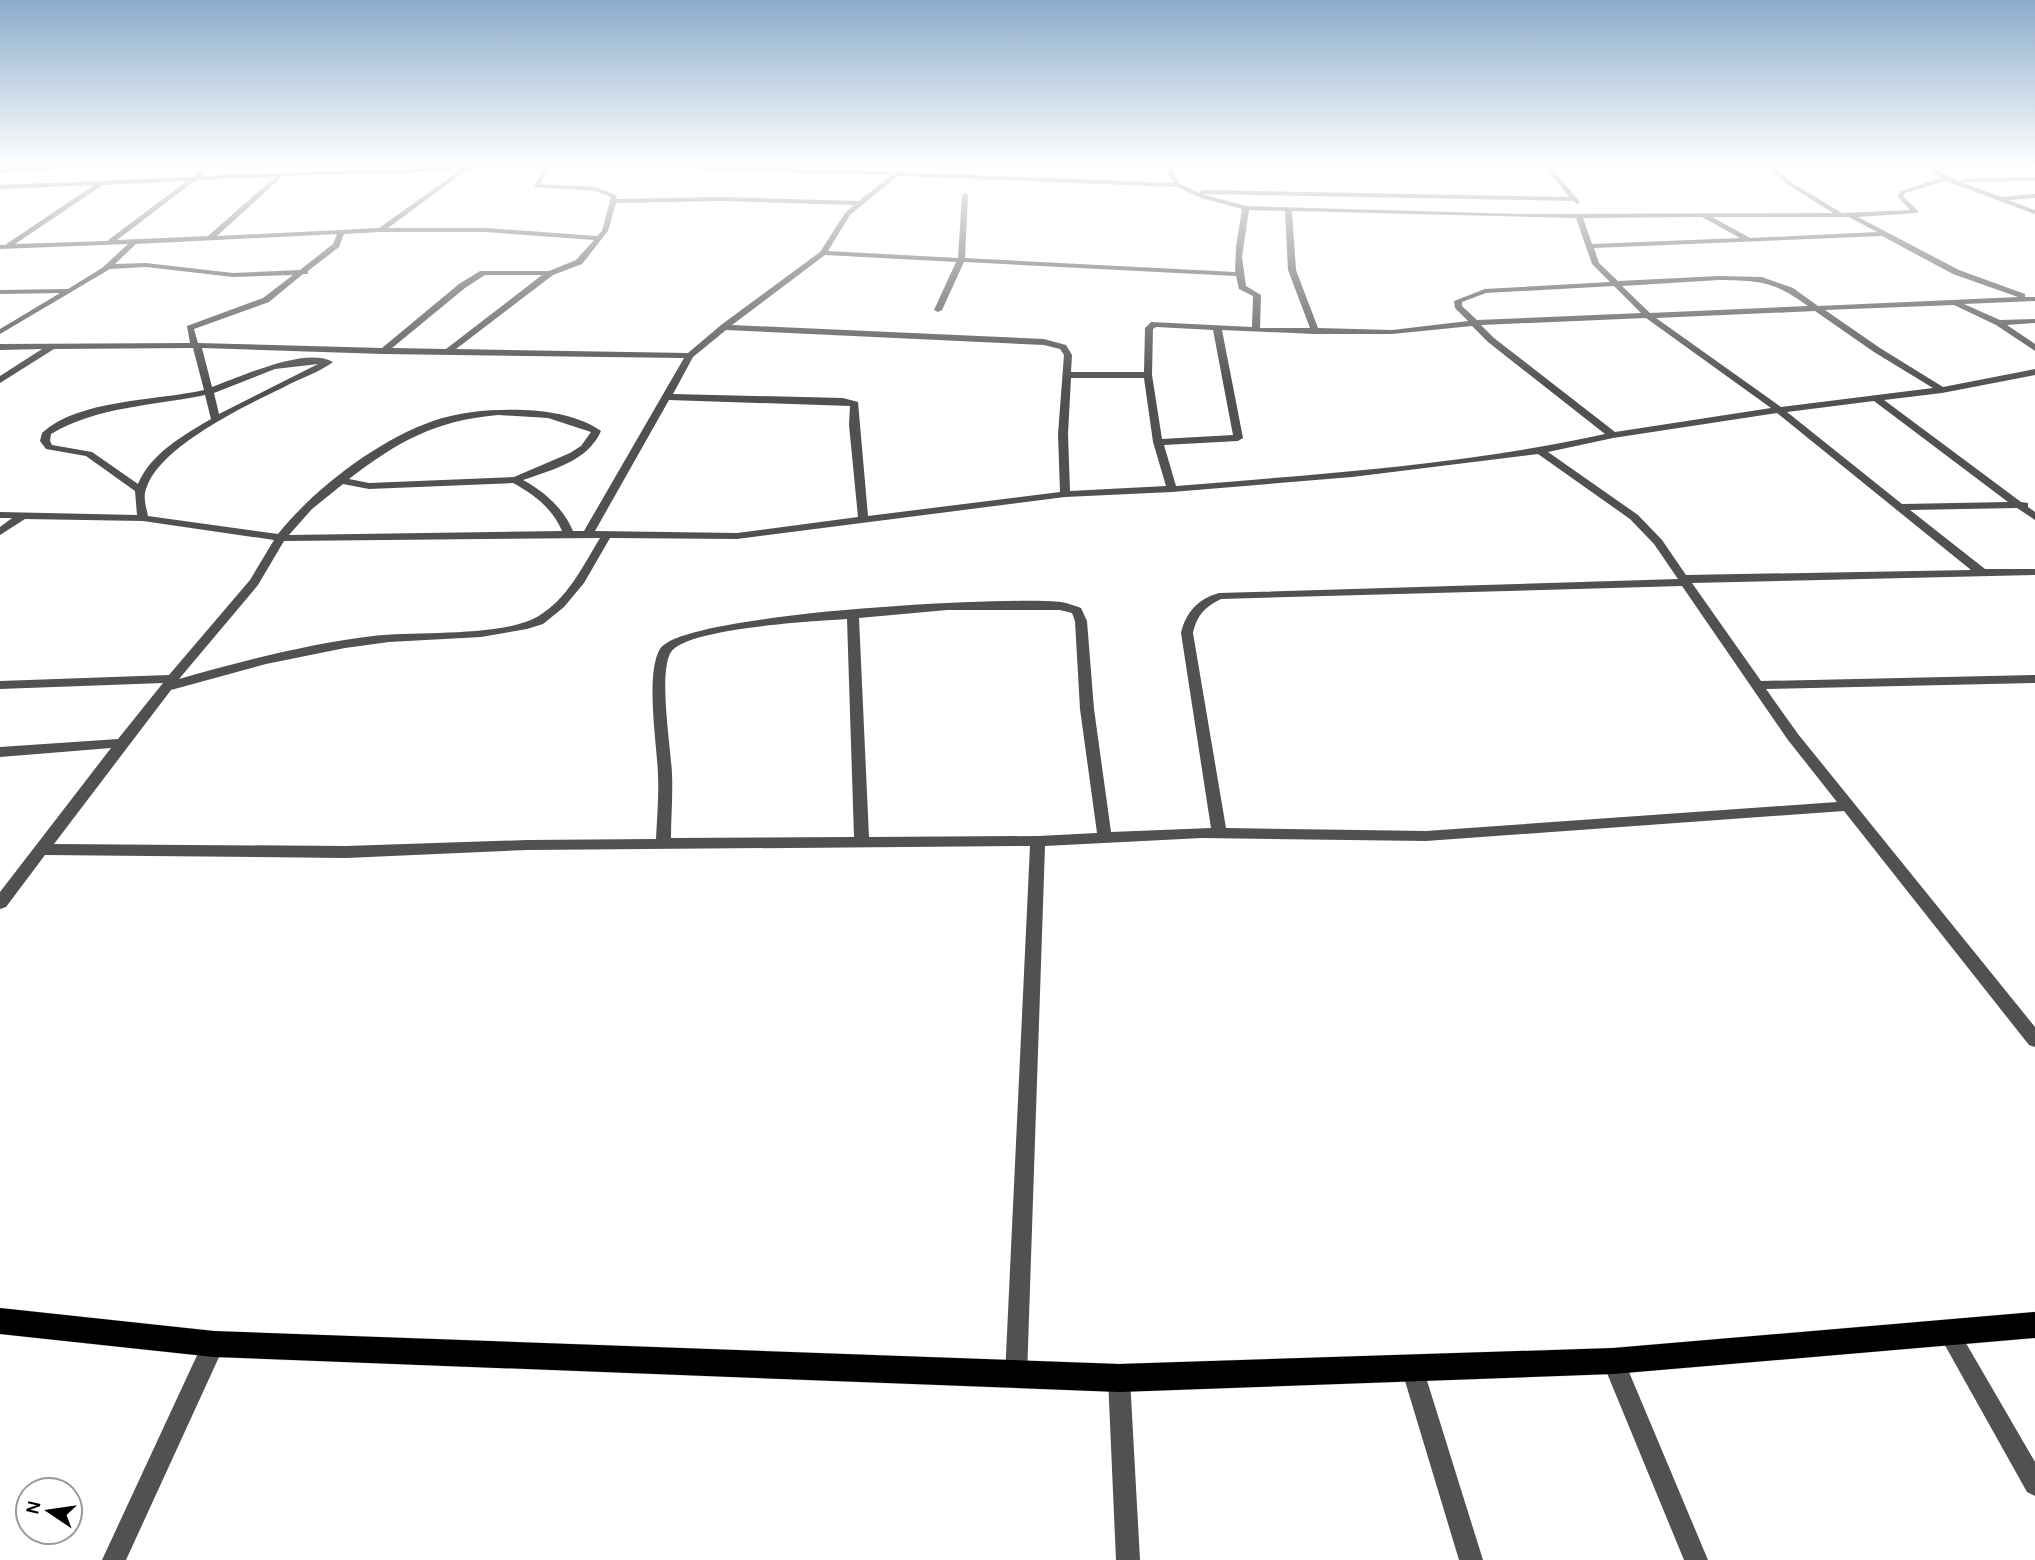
<svg xmlns="http://www.w3.org/2000/svg" width="2035" height="1560" viewBox="0 0 2035 1560" font-family="Karla,sans-serif">
  <style>
    .lines { fill: none; stroke-linecap: round; stroke-linejoin: round }
    .primary-casing { stroke: #dbdbdb; stroke-width: 1 }
    .street { fill: #515151; fill-rule: evenodd }
    .primary { fill: #000; fill-rule: evenodd }
  </style>
  <rect width="100%" height="100%" fill="#fff"/>
  <g class="lines">
    <defs>
      <polygon id="primary" points="0,1308 214,1331 1119,1364 1613,1348 2035,1312 2035,1338 1613,1374 1119,1392 214,1357 0,1334"/>
    </defs>
    <use href="#primary" class="primary-casing"/>
    <g class="street">
      <polygon points="60,167 110,167 0,173 0,169"/>
      <path d="M 205,167 L 212,167 L 201,176 C 432,166 664,163 895,172 L 900,169 L 902,172 L 1174,183 L 1165,167 L 1171,167 L 1180,184 L 1199,193 L 1202,190 L 1569,197 L 1545,167 L 1551,167 L 1580,202 L 1577,204 L 1573,201 L 1202,194 L 1246,206 L 1520,214 L 1833,213 L 1785,183 L 1769,167 L 1775,167 L 1789,181 L 1842,213 L 1910,210 L 1897,196 L 1901,191 L 1941,178 L 1926,167 C 1938,167 1949,178 1961,182 L 1963,179 L 2035,177 L 2035,181 L 1961,182 L 2001,197 L 2035,194 L 2035,198 L 2008,200 L 2035,210 L 2035,214 L 1946,181 L 1905,193 L 1903,196 L 1918,211 L 1918,213 L 1858,217 L 1959,270 L 2025,294 L 2025,297 L 2035,297 L 2035,301 L 1964,304 L 2000,320 L 2035,319 L 2035,323 L 2007,325 L 2035,344 L 2035,351 L 1996,325 L 1954,305 L 1825,310 L 1880,348 L 1943,387 L 2035,369 L 2035,375 L 1942,393 L 1884,400 L 2021,502 L 2028,503 L 2028,507 L 2035,512 L 2035,520 L 2017,508 L 1910,510 L 1985,569 L 2035,569 L 2035,575 L 1692,583 L 1761,681 L 2035,675 L 2035,683 L 1766,689 L 1798,734 L 2035,1027 L 2035,1047 L 2029,1045 L 1844,811 L 1426,841 L 1202,838 L 1045,846 L 1027,1376 L 1024,1384 L 1016,1387 L 1008,1384 L 1005,1376 L 1030,846 L 527,850 L 346,858 L 45,855 L 6,907 L 0,909 L 0,892 L 111,748 L 0,757 L 0,747 L 118,739 L 163,683 L 0,689 L 0,681 L 169,675 L 250,580 L 274,540 L 143,521 L 25,519 L 0,535 L 0,527 L 12,518 L 0,518 L 0,512 L 137,515 L 135,491 L 86,456 L 46,449 L 40,441 L 42,433 C 79,399 156,401 204,390 L 193,348 L 54,349 L 0,383 L 0,376 L 42,349 L 0,350 L 0,344 L 190,343 L 187,326 L 263,298 L 293,275 L 233,277 L 146,267 L 110,269 L 0,334 L 0,329 L 60,293 L 0,294 L 0,290 L 68,289 L 102,268 L 128,244 L 0,249 L 0,245 L 5,245 L 94,185 L 0,189 L 0,185 L 192,177 ZM 550,169 L 693,170 L 891,175 L 859,201 L 722,197 L 617,199 L 616,195 L 596,187 L 540,184 ZM 467,170 L 544,170 L 534,187 L 595,191 L 611,197 L 602,231 L 597,236 L 486,228 L 388,228 ZM 459,171 L 379,228 L 217,236 L 283,176 ZM 898,176 L 1177,187 L 1201,198 L 1242,209 L 1236,247 L 1235,272 L 965,258 L 968,195 L 965,193 L 962,195 L 958,258 L 828,251 L 850,215 ZM 275,177 L 208,236 L 117,240 L 196,180 ZM 187,181 L 107,241 L 15,244 L 103,185 ZM 722,201 L 854,205 L 845,213 L 820,252 L 721,325 L 688,353 L 456,349 L 553,275 L 582,264 L 608,231 L 616,203 ZM 1249,210 L 1285,211 L 1288,270 L 1310,328 L 1260,328 L 1261,295 L 1246,286 L 1242,257 ZM 1292,211 L 1576,218 L 1592,264 L 1610,282 L 1485,289 L 1454,301 L 1455,308 L 1468,321 L 1392,330 L 1318,328 L 1296,270 ZM 1702,217 L 1740,238 L 1592,244 L 1583,218 ZM 1712,217 L 1849,217 L 1877,232 L 1750,238 ZM 381,232 L 486,232 L 594,240 L 576,260 L 549,271 L 480,271 L 459,284 L 382,348 L 198,343 L 194,329 L 269,302 L 303,274 L 308,274 L 308,271 L 339,247 L 344,234 ZM 337,234 L 333,244 L 300,270 L 233,273 L 146,263 L 115,264 L 136,244 ZM 1882,236 L 1953,274 L 2018,297 L 1818,306 L 1793,288 L 1762,277 L 1719,276 L 1618,281 L 1599,263 L 1594,248 ZM 825,255 L 956,262 L 934,310 L 938,312 L 942,310 L 964,262 L 1236,276 L 1239,289 L 1253,296 L 1252,327 L 1151,322 L 1145,328 L 1144,372 L 1071,372 L 1072,355 L 1066,345 L 1044,339 L 732,325 ZM 485,275 L 542,275 L 446,349 L 392,348 L 465,288 ZM 1719,280 C 1762,281 1773,281 1808,306 L 1650,313 L 1622,286 ZM 1614,286 L 1641,313 L 1477,320 L 1462,306 L 1462,302 L 1486,293 ZM 1815,311 L 1874,352 L 1933,388 L 1781,407 L 1656,318 ZM 1646,318 L 1771,408 L 1615,432 L 1494,338 L 1481,325 ZM 1472,326 L 1488,342 L 1605,434 C 1465,465 1320,474 1176,486 L 1164,445 L 1238,441 L 1243,438 L 1222,330 L 1315,334 L 1392,334 ZM 1156,327 L 1213,330 L 1233,435 L 1162,439 L 1152,375 L 1153,329 ZM 726,330 L 1044,345 L 1060,349 L 1064,355 L 1058,434 L 1060,492 L 868,516 L 858,402 L 843,398 L 673,394 L 693,357 ZM 202,348 L 383,354 L 684,358 L 584,531 L 573,531 C 563,508 545,492 523,480 C 552,470 588,461 601,431 C 580,416 549,411 524,410 C 494,409 462,411 433,421 C 378,440 314,489 278,534 L 148,516 C 146,507 143,497 146,489 C 159,446 247,405 286,386 C 301,378 320,372 333,362 C 306,346 240,377 212,387 ZM 318,364 L 219,414 L 214,393 L 275,369 ZM 1071,378 L 1144,378 L 1153,442 L 1166,486 L 1070,491 L 1068,434 ZM 205,395 L 211,419 C 184,435 151,453 138,484 L 92,452 L 52,445 L 50,441 L 51,434 C 98,406 153,406 205,395 ZM 669,400 L 850,406 L 849,425 L 858,517 L 737,533 L 595,531 ZM 1874,401 L 2008,502 L 1902,504 L 1787,412 ZM 1777,413 L 1971,570 L 1686,575 L 1662,540 L 1638,515 L 1548,452 L 1613,438 ZM 498,415 L 548,418 L 591,432 L 581,446 L 570,453 L 514,477 L 369,483 L 349,479 C 398,441 437,420 498,415 ZM 1538,454 L 1630,519 L 1654,544 L 1678,579 L 1219,593 C 1198,599 1186,612 1181,633 L 1211,828 L 1111,832 L 1094,709 L 1087,621 L 1081,608 C 1075,606 1068,603 1061,602 C 1011,596 680,613 660,649 C 645,674 657,744 658,775 C 659,796 657,817 656,839 L 527,840 L 346,846 L 54,844 L 171,690 L 266,664 L 345,648 L 389,642 L 481,637 L 527,629 L 543,624 L 564,607 L 584,583 L 610,538 L 737,539 L 1065,497 L 1172,492 L 1352,477 ZM 513,483 C 534,494 553,509 562,531 L 289,535 L 312,509 L 343,484 L 369,489 ZM 600,538 C 583,566 567,600 537,617 C 501,637 417,631 373,636 C 307,644 243,661 179,679 L 258,585 L 284,541 ZM 1682,586 L 1788,740 L 1837,802 L 1426,831 L 1226,828 L 1193,633 C 1197,615 1205,607 1221,599 ZM 947,610 L 1060,610 L 1072,613 L 1075,621 L 1080,709 L 1097,833 L 1038,836 L 869,837 L 859,618 ZM 847,619 L 854,837 L 671,838 C 671,817 673,795 672,774 C 671,748 658,672 671,652 C 686,628 816,621 847,619 Z"/>
      <polygon points="1817,167 1915,167 1912,169 1820,169"/>
      <polygon points="1949,1322 1956,1326 2035,1462 2035,1496 2027,1492 1942,1340 1938,1333 1942,1326"/>
      <polygon points="214,1333 222,1336 225,1344 126,1560 102,1560 206,1336"/>
      <polygon points="1613,1350 1621,1353 1708,1560 1684,1560 1602,1361 1605,1353"/>
      <polygon points="1413,1360 1421,1363 1424,1371 1483,1560 1459,1560 1402,1371 1405,1363"/>
      <polygon points="1119,1367 1127,1370 1130,1378 1140,1560 1116,1560 1108,1378 1111,1370"/>
    </g>
    <use href="#primary" class="primary"/>
  </g>
  <linearGradient id="sky" x2="0" y2="1"><stop stop-color="#8baccb"/><stop offset="0.43" stop-color="#fff"/><stop offset="1" stop-color="#fff" stop-opacity="0"/></linearGradient>
  <rect width="2035" height="385" fill="url(#sky)"/>
  <g transform="translate(49 1511) rotate(283)"><circle r="33" fill="#ffffff" stroke="#999999" stroke-width="2"/>
  <path d="M0-5L12 26L0 18L-12 26Z" fill="#000000"/>
  <text y="-10" font-size="19" font-weight="bold" text-anchor="middle" fill="#000000">N</text>
  </g>
</svg>
